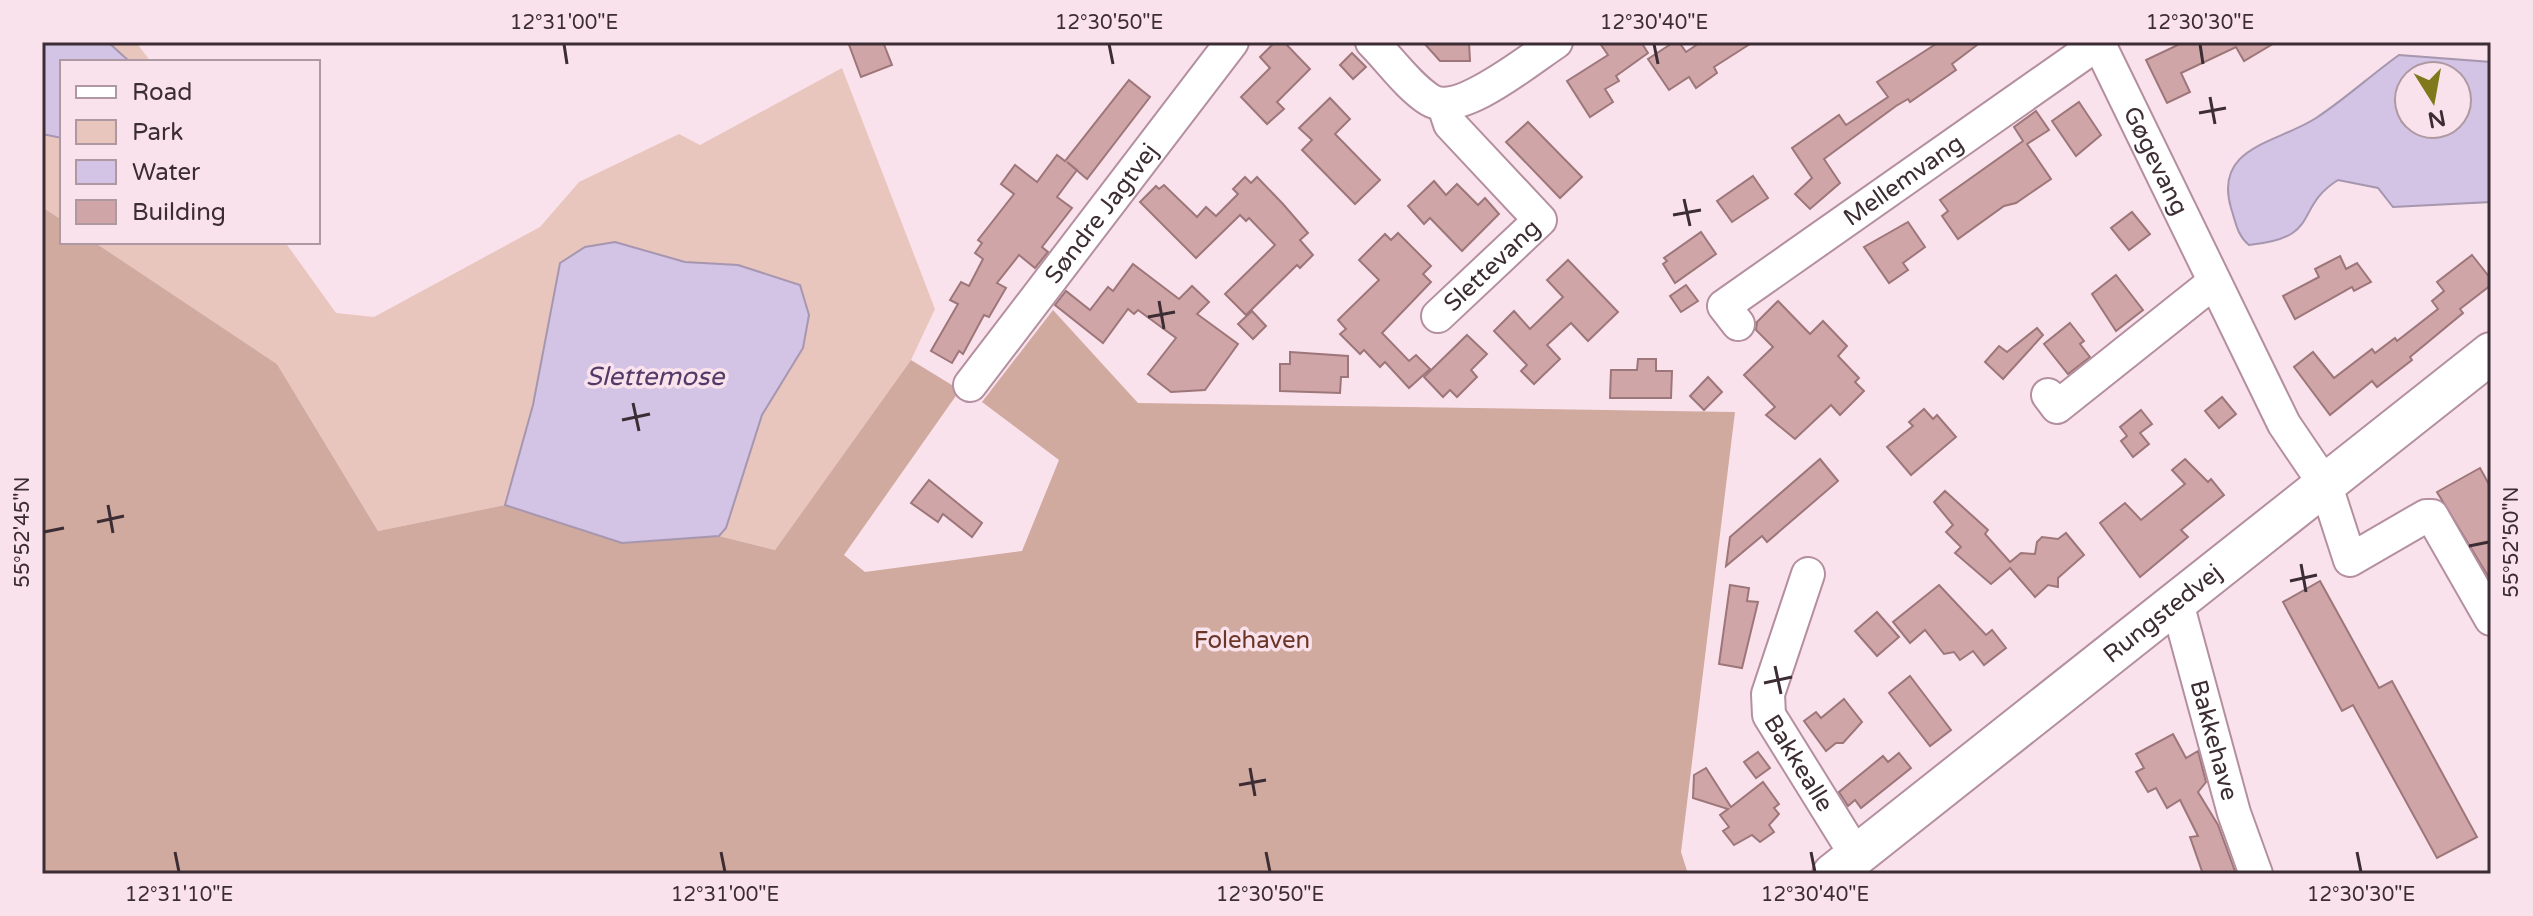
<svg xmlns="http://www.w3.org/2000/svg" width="2533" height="916" viewBox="0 0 2533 916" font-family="'Varela Round',sans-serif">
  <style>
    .green { fill: #e8c6bd }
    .forest { fill: #d0a99f }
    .water { fill: #d3c3e4; stroke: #a696af; stroke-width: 2; fill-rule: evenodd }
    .building { fill: #cfa5a8; stroke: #9d7679; stroke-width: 2 }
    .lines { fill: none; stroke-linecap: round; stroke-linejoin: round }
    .minor-casing { stroke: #b48f9f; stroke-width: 36 }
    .major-casing { stroke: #b48f9f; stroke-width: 44 }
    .minor { stroke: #fff; stroke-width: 32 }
    .major { stroke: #fff; stroke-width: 40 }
    .ticks { fill: none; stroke: #3c2c33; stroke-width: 3 }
    .labels { text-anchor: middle; stroke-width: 7; stroke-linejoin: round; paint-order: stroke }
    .street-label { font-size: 24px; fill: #3c2c33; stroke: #fae2ec }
    .park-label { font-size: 24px; fill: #6a3628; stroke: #fae2ec }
    .water-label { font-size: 26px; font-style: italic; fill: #523b68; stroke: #fae2ec }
    .neatline { fill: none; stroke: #3c2c33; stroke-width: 3 }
    .ticks-label { font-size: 20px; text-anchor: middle; fill: #3c2c33 }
  </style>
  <rect width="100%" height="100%" fill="#fae2ec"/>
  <g class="green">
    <polygon points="42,42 136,42 151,62 62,62 62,220 42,207"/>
    <polygon points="842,68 935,309 911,360 775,550 719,536 726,528 762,415 803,348 738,265 685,262 615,242 533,405 505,505 378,531 277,364 94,242 285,242 336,313 374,317 540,227 579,182 679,134 700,145"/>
  </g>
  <polygon class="forest" points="42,207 62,220 62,242 94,242 277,364 378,531 505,505 622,543 719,536 775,550 911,360 960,390 844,555 865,572 1022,551 1059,460 982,402 1053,310 1138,403 1735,412 1681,852 1688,874 42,874"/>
  <g class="water">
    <polygon points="42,42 108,42 130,62 62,62 62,138 42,134"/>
    <path d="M 2399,55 L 2491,62 L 2491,202 L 2393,207 L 2378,188 L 2338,180 C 2293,208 2323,238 2249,245 C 2237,235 2236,223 2231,208 C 2213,146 2278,143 2316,118 C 2345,99 2371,75 2399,55 ZM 2409,76 L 2457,76 L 2457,124 L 2409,124 Z"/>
    <polygon points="615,242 685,262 738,265 800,285 809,315 803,348 762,415 726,528 719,536 622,543 505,505 533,405 560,263 585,247"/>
  </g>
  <g class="building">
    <polygon points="848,42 883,42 892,65 861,77"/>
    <polygon points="1275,42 1284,42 1310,69 1277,102 1284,109 1267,124 1241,97 1270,68 1260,57"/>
    <polygon points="1423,42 1469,42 1470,61 1440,61"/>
    <polygon points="1599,42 1641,42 1648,53 1616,76 1619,81 1605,89 1613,102 1590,117 1567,81 1608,55"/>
    <polygon points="1674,42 1679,42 1686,52 1701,42 1753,42 1714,67 1717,73 1696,88 1689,77 1669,90 1648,59"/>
    <polygon points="1939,42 1981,42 1952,64 1956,70 1910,102 1908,99 1896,106 1824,159 1840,183 1810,209 1795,194 1812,178 1792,148 1839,115 1846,125 1888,97 1877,82"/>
    <polygon points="2184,42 2276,42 2244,61 2236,47 2181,73 2190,92 2167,103 2146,60"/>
    <polygon points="1352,53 1366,67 1353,79 1340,65"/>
    <polygon points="1129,80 1150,97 1087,179 1067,162 1077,170 1057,197 1072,208 1042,247 1048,252 1035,268 1019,255 997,283 1006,288 989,317 984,315 963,354 959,351 952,363 931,351 958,304 950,300 961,282 969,286 983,259 975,253 982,243 978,240 1014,194 1001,184 1015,165 1037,182 1057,155 1065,161"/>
    <polygon points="1330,98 1350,119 1335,134 1380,180 1355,204 1302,150 1312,140 1299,128"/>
    <polygon points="2079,102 2101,135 2076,156 2052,121"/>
    <polygon points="2036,111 2049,130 2027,144 2051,179 2016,203 2004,206 1958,239 1942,216 1948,211 1940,200 2023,141 2014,127"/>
    <polygon points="1528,122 1582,177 1560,198 1506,142"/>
    <polygon points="1753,176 1768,198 1732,222 1717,201"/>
    <polygon points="1245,177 1251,183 1257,177 1283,204 1308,233 1300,240 1313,255 1300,268 1297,265 1246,315 1225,294 1275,245 1249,218 1246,221 1240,215 1196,258 1140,202 1156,186 1159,189 1164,185 1197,217 1206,207 1216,216 1238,194 1233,189"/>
    <polygon points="1434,181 1446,195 1457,184 1478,205 1485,198 1499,214 1462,251 1430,218 1424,224 1408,206"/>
    <polygon points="2132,212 2150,234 2129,250 2111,228"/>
    <polygon points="1908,222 1925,247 1903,263 1908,270 1889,283 1864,247"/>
    <polygon points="1701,232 1716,254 1675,283 1663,264 1667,261 1664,258"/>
    <polygon points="1398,233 1431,266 1423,274 1431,282 1382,333 1409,361 1416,355 1430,369 1409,388 1385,362 1380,367 1364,350 1360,354 1340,334 1346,329 1338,320 1379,280 1359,260 1385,234 1391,240"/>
    <polygon points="2472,255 2491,279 2491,285 2460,309 2463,313 2410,357 2412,360 2377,387 2372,381 2330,415 2294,367 2313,352 2334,378 2372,349 2375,353 2395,338 2397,341 2438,309 2432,301 2444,291 2437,282"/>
    <polygon points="2340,256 2346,269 2357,263 2371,282 2354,291 2352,287 2295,319 2283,296 2319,277 2315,269"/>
    <polygon points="1568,260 1618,312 1588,341 1571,323 1547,345 1560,359 1534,384 1521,371 1527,365 1494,331 1514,311 1530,329 1563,297 1547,280"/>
    <polygon points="1133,264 1179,299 1192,286 1209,302 1197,314 1238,344 1205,390 1171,392 1148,374 1176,338 1138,310 1134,314 1128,309 1103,343 1055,305 1066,291 1090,310 1108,287 1113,291"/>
    <polygon points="2116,275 2143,310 2116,331 2092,294"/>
    <polygon points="1686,285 1698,301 1681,312 1670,296"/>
    <polygon points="1778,301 1810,334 1823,321 1847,346 1838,356 1859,378 1855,382 1864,391 1840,415 1831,405 1795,439 1766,415 1775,407 1744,375 1773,347 1756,330 1757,322"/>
    <polygon points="1252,311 1266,326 1253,339 1238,324"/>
    <polygon points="2070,323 2084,341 2080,344 2090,357 2068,374 2044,344"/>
    <polygon points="2037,328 2043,335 2003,379 1985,362 1999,346 2007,352"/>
    <polygon points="1467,335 1487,354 1471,370 1477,377 1457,397 1450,390 1443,397 1424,377"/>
    <polygon points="1290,352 1348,356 1348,377 1341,377 1340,393 1280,391 1280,364 1290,364"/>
    <polygon points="1638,359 1656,359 1656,371 1672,371 1671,398 1610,398 1611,370 1637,370"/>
    <polygon points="1708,377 1722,392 1704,410 1690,396"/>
    <polygon points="2222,397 2236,414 2219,428 2205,411"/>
    <polygon points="1924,409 1933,419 1937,415 1956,437 1911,475 1887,447 1913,426 1909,422"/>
    <polygon points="2141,410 2152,424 2140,433 2149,444 2133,457 2121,441 2127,436 2120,427"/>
    <polygon points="1820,459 1838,481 1767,542 1762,536 1726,566 1730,537"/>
    <polygon points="2185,459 2208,482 2211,479 2224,495 2181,530 2188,537 2140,577 2100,523 2125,503 2141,520 2185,484 2172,470"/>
    <polygon points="2480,468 2491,488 2491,581 2437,492"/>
    <polygon points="929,480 982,523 972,537 943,514 938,522 911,503"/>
    <polygon points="1945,491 1988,530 1985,534 2010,562 2021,553 2035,554 2037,542 2042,537 2058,539 2066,533 2084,555 2058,578 2058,587 2048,585 2035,597 2010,568 1991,584 1955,553 1961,547 1946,532 1953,525 1934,502"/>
    <polygon points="2320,581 2379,688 2392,681 2477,837 2437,858 2353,705 2342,711 2283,602"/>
    <polygon points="1730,585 1749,588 1747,601 1758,602 1742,668 1719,664"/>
    <polygon points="1939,585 1986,635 1992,630 2006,648 1984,665 1973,651 1960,660 1954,652 1944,654 1925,630 1910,643 1893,622"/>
    <polygon points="1877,612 1899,637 1877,656 1855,631"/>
    <polygon points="1910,676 1951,730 1930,746 1889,693"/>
    <polygon points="1844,699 1862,722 1843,743 1836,743 1826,751 1804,721 1816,712 1821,718"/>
    <polygon points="2173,734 2186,758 2198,751 2206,782 2198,792 2218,825 2236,874 2203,874 2190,837 2198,836 2180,800 2167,808 2156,788 2148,792 2136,772 2144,768 2136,754"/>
    <polygon points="1758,752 1770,768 1756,778 1744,762"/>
    <polygon points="1899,753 1911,768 1861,808 1855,800 1848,806 1839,792 1883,756 1888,762"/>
    <polygon points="1706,768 1731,807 1763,782 1779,804 1774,808 1779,814 1769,825 1774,832 1760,842 1752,835 1734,845 1723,831 1729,827 1720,815 1728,809 1693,798 1694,775"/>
  </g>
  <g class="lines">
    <defs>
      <g id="minor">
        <path d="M 1372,42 C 1390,60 1409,87 1430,100 C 1459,118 1530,59 1556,42"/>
        <path id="s1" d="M 2098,42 L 2284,424 L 2326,486 L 2350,560 L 2426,516 L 2432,516 L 2491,619"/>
        <path id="s2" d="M 1438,316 L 1540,220 L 1450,124 L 1444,106"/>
        <path id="s3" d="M 1738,324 L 1724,306 L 2100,42"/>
        <path id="s4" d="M 970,385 L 1232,42"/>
        <polyline points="2048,395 2057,407 2214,282"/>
        <path id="s5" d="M 1808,574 L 1768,694 L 1769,715 L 1856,855"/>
        <path id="s6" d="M 2177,603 L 2234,813 L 2256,874"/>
      </g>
      <g id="major">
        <path id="s7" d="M 1833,874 L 2491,353"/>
      </g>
    </defs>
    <use href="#minor" class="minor-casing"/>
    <use href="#major" class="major-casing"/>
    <use href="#minor" class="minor"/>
    <use href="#major" class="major"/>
  </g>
  <path class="ticks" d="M 564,44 L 567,64M 1109,44 L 1113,64M 1654,44 L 1658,64M 2200,44 L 2203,64M 2210,97 L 2215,124M 2199,113 L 2226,108M 1684,199 L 1690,226M 1673,215 L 1701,210M 1159,301 L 1164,329M 1148,317 L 1175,312M 633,403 L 639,431M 622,420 L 650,414M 108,505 L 113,533M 97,522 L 124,516M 44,532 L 64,528M 2469,546 L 2489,542M 2301,564 L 2306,592M 2290,581 L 2317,575M 1775,666 L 1781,694M 1764,683 L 1792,677M 1250,768 L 1255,796M 1239,785 L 1266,780M 175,852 L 179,872M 721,852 L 725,872M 1266,852 L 1270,872M 1811,852 L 1815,872M 2357,852 L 2361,872"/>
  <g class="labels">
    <g class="street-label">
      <text dy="8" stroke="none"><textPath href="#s1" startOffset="132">Gøgevang</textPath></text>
      <text dy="8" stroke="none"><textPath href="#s3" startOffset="242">Mellemvang</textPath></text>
      <text dy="8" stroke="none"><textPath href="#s4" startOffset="216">Søndre Jagtvej</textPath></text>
      <text dy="8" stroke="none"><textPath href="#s2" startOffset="74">Slettevang</textPath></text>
      <text dy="8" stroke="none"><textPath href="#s7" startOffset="420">Rungstedvej</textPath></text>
      <text dy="8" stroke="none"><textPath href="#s6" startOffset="142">Bakkehave</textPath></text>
      <text dy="8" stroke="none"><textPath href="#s5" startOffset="204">Bakkealle</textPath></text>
    </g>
    <g class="park-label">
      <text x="1252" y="648">Folehaven</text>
    </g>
    <g class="water-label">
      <text x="655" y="385">Slettemose</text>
    </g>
  </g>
  <rect width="2533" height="916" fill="none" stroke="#fae2ec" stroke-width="88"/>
  <rect x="60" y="60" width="260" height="184" fill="#fae2ec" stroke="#ae99a2" stroke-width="2"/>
  <rect x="76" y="86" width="40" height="12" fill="#ffffff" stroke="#ae99a2" stroke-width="2"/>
  <text x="132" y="100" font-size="24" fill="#3c2c33">Road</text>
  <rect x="76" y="120" width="40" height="24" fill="#e8c6bd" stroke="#ae99a2" stroke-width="2"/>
  <text x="132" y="140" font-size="24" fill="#3c2c33">Park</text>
  <rect x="76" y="160" width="40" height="24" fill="#d3c3e4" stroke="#ae99a2" stroke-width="2"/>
  <text x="132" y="180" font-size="24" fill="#3c2c33">Water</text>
  <rect x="76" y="200" width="40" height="24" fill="#cfa5a8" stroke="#ae99a2" stroke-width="2"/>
  <text x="132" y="220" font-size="24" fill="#3c2c33">Building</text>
  <g transform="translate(2433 100) rotate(169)"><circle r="38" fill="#fae2ec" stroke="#ae99a2" stroke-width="2"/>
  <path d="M0-6L14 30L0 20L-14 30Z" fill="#81771b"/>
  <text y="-12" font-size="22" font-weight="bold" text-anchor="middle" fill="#3c2c33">N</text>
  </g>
  <rect x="44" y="44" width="2445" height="828" class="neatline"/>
  <g class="ticks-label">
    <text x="564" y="29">12°31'00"E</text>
    <text x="1109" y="29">12°30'50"E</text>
    <text x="1654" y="29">12°30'40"E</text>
    <text x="2200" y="29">12°30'30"E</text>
    <text transform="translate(22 532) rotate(-90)" y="7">55°52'45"N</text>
    <text transform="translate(2511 542) rotate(-90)" y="7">55°52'50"N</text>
    <text x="179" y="901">12°31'10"E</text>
    <text x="725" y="901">12°31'00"E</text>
    <text x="1270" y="901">12°30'50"E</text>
    <text x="1815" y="901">12°30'40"E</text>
    <text x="2361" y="901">12°30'30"E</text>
  </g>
</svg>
